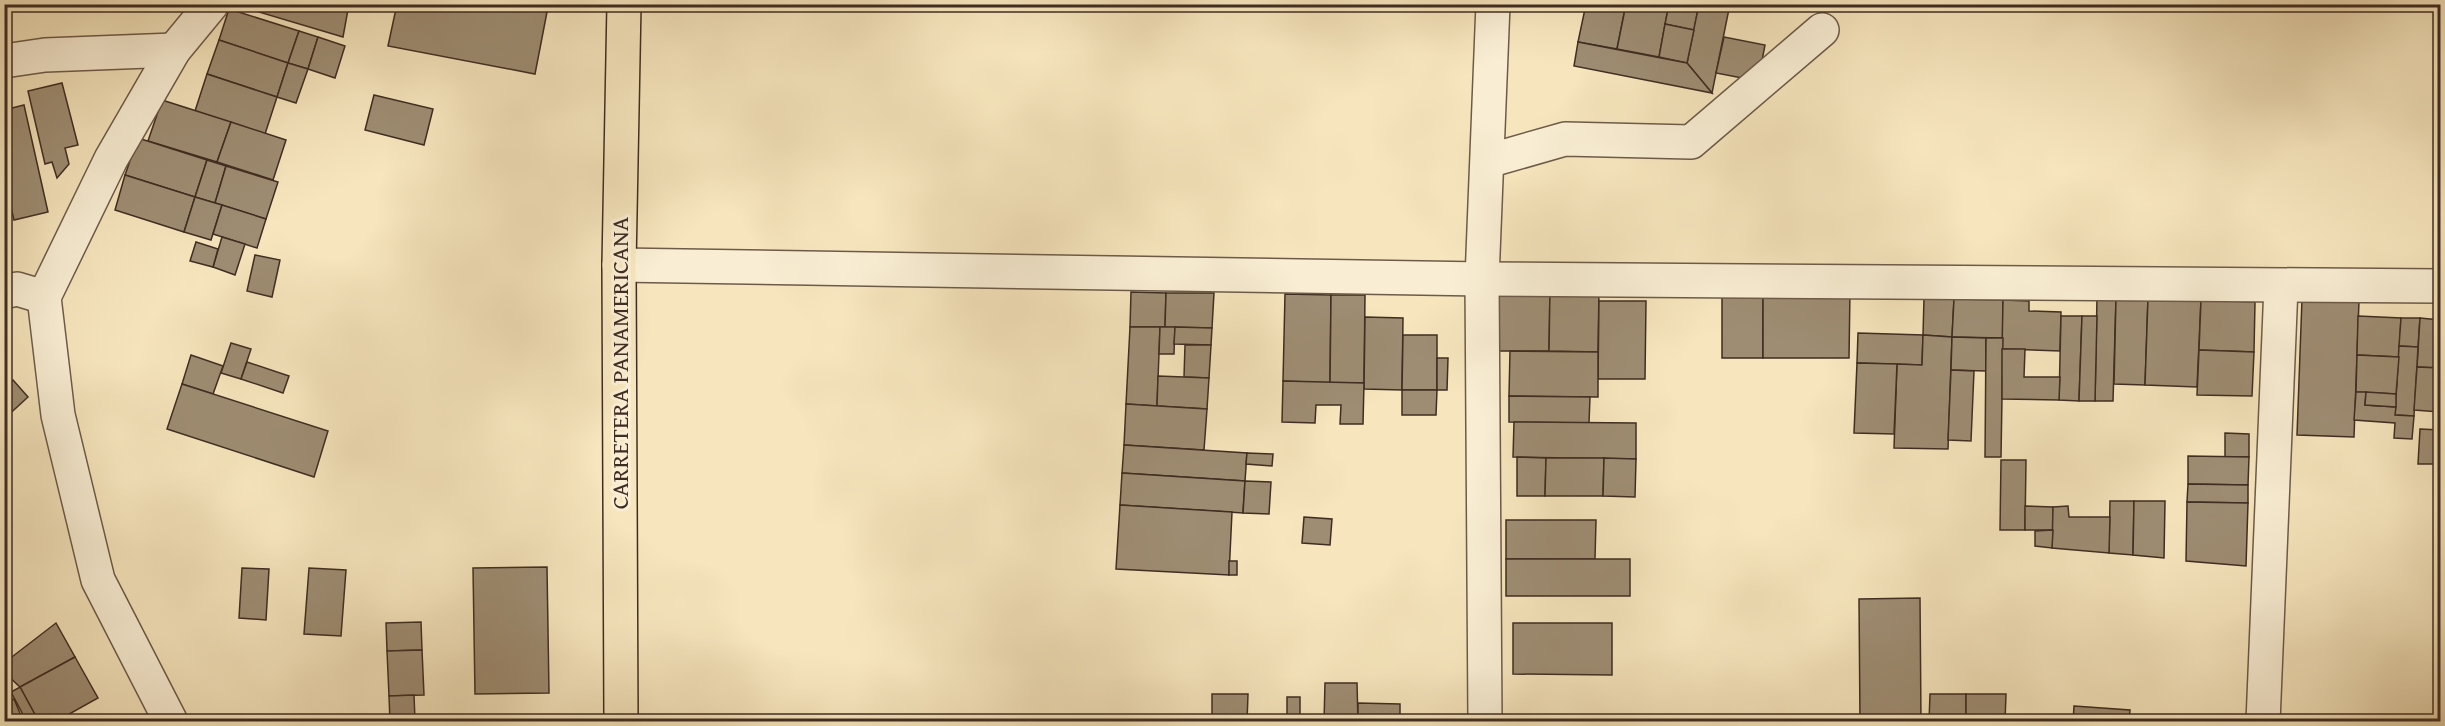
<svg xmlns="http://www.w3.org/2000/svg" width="2445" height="726" viewBox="0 0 2445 726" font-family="'Gentium Book Plus',serif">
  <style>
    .building { fill: #9e8d73; stroke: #3f2d22; stroke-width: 1.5 }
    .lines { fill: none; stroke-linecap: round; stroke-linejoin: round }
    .minor-casing { stroke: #6d5b49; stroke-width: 36 }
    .trunk-casing { stroke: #3f2d22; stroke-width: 36 }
    .minor { stroke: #f9eed4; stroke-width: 33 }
    .trunk { stroke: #f6e5bd; stroke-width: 33 }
    .labels { text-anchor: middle; stroke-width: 6; stroke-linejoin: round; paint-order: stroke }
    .street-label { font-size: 24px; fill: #3f2d22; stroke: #f9eed4 }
  </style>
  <rect width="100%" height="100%" fill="#f6e5bd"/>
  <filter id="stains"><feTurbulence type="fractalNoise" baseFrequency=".00333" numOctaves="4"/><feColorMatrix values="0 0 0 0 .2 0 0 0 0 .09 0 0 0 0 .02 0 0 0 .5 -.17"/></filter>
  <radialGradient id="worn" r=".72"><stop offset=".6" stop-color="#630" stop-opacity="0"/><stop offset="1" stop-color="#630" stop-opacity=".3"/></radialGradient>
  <g class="building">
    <polygon points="232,4 349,4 343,37"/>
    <polygon points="397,4 506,4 547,12 535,74 388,46"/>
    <polygon points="506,4 538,4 537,10"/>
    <polygon points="1586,4 1626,4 1617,49 1578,42"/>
    <polygon points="1626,4 1669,4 1659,57 1617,49"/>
    <polygon points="1669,4 1699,4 1694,30 1665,24"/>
    <polygon points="1699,4 1730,4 1712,93 1687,63"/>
    <polygon points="229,9 299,31 288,63 219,40"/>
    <polygon points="1665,24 1694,30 1687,63 1659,57"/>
    <polygon points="299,31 318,37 308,69 288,63"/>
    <polygon points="318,37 345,46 335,78 308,69"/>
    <polygon points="1724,37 1765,45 1758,81 1716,73"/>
    <polygon points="219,40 288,63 277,97 207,74"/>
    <polygon points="1578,42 1687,63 1712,93 1574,66"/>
    <polygon points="288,63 308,69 296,103 277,97"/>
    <polygon points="207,74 277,97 265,134 195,111"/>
    <polygon points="62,83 78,145 65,148 69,164 57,178 52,162 45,164 28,91"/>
    <polygon points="374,95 433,109 424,145 365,130"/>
    <polygon points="162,100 231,122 217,162 148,141"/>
    <polygon points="24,105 48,212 14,220 4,178 4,110"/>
    <polygon points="231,122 286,140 273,180 217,162"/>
    <polygon points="138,138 207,160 195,197 125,175"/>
    <polygon points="207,160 226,166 215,203 195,197"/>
    <polygon points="226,166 278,182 266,219 215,203"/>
    <polygon points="125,175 195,197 184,232 115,210"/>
    <polygon points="195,197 222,205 211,240 184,232"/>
    <polygon points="222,205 266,219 257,248 213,234"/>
    <polygon points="222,237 245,244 235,275 213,267"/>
    <polygon points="196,242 218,249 213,267 190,261"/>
    <polygon points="255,255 280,260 272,297 247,291"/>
    <polygon points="1496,289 1550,289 1549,351 1495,351"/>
    <polygon points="1550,289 1599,290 1598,352 1549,351"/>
    <polygon points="1722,291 1763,292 1763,358 1722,358"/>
    <polygon points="1850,291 1849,358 1763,358 1763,292"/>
    <polygon points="1131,292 1166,293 1165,327 1130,327"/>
    <polygon points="1166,293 1214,293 1212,328 1165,327"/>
    <polygon points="1285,294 1331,295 1330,383 1283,381"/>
    <polygon points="1331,295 1365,295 1364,383 1330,383"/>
    <polygon points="2097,297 2116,298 2113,401 2095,401"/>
    <polygon points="1924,298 1954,299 1952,337 1923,335"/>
    <polygon points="2116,298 2148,298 2145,385 2114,384"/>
    <polygon points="2148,298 2201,300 2197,387 2145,385"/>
    <polygon points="1954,299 2003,300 2003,338 1952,337"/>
    <polygon points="2302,299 2359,301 2354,437 2297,435"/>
    <polygon points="2003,300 2029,301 2029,311 2061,312 2060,351 2002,349"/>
    <polygon points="2201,300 2255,302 2254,352 2199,350"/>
    <polygon points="1599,301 1646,301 1645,379 1598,379"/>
    <polygon points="2061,316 2082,316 2079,401 2059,400"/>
    <polygon points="2082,316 2097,316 2095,401 2079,401"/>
    <polygon points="2358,316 2401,318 2399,357 2357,355"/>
    <polygon points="1365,317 1403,318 1402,390 1364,389"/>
    <polygon points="2401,318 2420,318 2418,347 2399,346"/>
    <polygon points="2420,318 2440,320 2440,368 2417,367"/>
    <polygon points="1130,327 1160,327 1157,406 1126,404"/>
    <polygon points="1160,327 1175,327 1174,354 1159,354"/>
    <polygon points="1175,327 1212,328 1211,345 1174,344"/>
    <polygon points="1858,333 1923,335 1922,365 1857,363"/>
    <polygon points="1403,335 1437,335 1437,390 1402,390"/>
    <polygon points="1923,335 1952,337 1948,449 1894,448 1897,364 1922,365"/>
    <polygon points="1952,337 1986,338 1986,371 1951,370"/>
    <polygon points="1986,338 2003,338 2001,457 1985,457"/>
    <polygon points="231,343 251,349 241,379 221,373"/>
    <polygon points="1185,345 1211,345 1209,378 1184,377"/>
    <polygon points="2399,346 2418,347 2414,416 2395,415"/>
    <polygon points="2002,349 2025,349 2024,377 2060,377 2059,400 2002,399"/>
    <polygon points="2199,350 2254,352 2252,396 2197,395"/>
    <polygon points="1510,351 1598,352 1598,397 1509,396"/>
    <polygon points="191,355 223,366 213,394 182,384"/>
    <polygon points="2357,355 2399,357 2396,394 2356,392"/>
    <polygon points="1437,358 1448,358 1447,390 1437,390"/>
    <polygon points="247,362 289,376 283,393 241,379"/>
    <polygon points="1857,363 1897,364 1894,434 1854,433"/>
    <polygon points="2417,367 2440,368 2440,412 2414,410"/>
    <polygon points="1951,370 1974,371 1971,441 1948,440"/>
    <polygon points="1158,376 1209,378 1207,409 1157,406"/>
    <polygon points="13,380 28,397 4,419 4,388"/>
    <polygon points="1283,381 1364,383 1363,424 1340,424 1341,405 1316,405 1315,423 1282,422"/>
    <polygon points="182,384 328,431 314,477 167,429"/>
    <polygon points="1402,390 1437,390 1436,415 1402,415"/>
    <polygon points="2356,392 2366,392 2365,405 2396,407 2395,415 2414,416 2412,439 2394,438 2395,423 2354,420"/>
    <polygon points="2366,392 2396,394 2396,407 2365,405"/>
    <polygon points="1509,396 1590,397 1589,423 1509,422"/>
    <polygon points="1126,404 1207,409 1204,450 1124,445"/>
    <polygon points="1514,422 1636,423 1636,459 1513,457"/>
    <polygon points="2420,429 2440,430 2440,464 2418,464"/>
    <polygon points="2225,433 2249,434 2249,457 2225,457"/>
    <polygon points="1124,445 1247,453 1245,481 1122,473"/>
    <polygon points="1247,453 1273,454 1272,466 1246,464"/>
    <polygon points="2188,456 2249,457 2248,485 2188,484"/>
    <polygon points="1517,457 1546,458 1545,496 1517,496"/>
    <polygon points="1546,458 1604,458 1603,496 1545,496"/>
    <polygon points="1604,458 1636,459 1635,497 1603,496"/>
    <polygon points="2001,460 2026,460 2025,530 2000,530"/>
    <polygon points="1122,473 1245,481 1243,513 1120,505"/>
    <polygon points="1245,481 1271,482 1269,514 1243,513"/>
    <polygon points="2188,484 2248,485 2248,503 2187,502"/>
    <polygon points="2110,501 2134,501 2133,555 2109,553"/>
    <polygon points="2134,501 2165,501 2164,558 2133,555"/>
    <polygon points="2187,502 2248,503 2246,566 2186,561"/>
    <polygon points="1120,505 1232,512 1229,575 1116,569"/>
    <polygon points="2025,506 2053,507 2053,530 2025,530"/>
    <polygon points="2068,506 2069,517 2110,517 2109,553 2052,548 2053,507"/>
    <polygon points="1304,517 1332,519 1330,545 1302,543"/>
    <polygon points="1506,520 1596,520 1595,559 1506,559"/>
    <polygon points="2053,530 2052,548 2035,546 2035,531"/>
    <rect x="1506" y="559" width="124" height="37"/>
    <rect x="1229" y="561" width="8" height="14"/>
    <polygon points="547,567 549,693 475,694 473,568"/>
    <polygon points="242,568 269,569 266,620 239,618"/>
    <polygon points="309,568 346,570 341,636 304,634"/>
    <polygon points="1920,598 1921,722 1860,722 1859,599"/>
    <polygon points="421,622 422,650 387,651 386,623"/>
    <polygon points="56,623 75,657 20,687 4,672 4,663"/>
    <polygon points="1513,623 1612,623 1612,675 1513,674"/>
    <polygon points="422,650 424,695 389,696 387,651"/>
    <polygon points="75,657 98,698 55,722 39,722 20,687"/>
    <polygon points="1325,683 1357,683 1358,722 1324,722"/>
    <polygon points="20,687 39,722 27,722 11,692"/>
    <polygon points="1212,694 1248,694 1247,722 1212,722"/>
    <polygon points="1930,694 1966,694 1966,722 1929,722"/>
    <polygon points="1966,694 2006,694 2005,722 1966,722"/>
    <polygon points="414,695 415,720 390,721 389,696"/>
    <rect x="1287" y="697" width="13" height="20"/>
    <polygon points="14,699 22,718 13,722 4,722 4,703"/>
    <polygon points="1358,703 1400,704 1400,722 1358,722"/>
    <polygon points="2074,706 2130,710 2129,722 2073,722"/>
    <polygon points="1145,715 1177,716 1177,722 1144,722"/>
    <rect x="1247" y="717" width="53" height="5"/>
    <polygon points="481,718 481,722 390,722 390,721"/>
  </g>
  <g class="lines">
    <defs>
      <g id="minor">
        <polyline points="4,61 45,55 174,50"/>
        <polyline points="1488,161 1565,139 1691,142 1822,30"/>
        <polyline points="619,265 1482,279 2440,286"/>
        <polyline points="4,292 17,289 44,297"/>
        <polyline points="171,722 98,580 58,415 44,297 111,159 174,50 212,4"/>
        <polyline points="1485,722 1482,279 1493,4"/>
        <polyline points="2263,722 2281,286"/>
      </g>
      <polyline id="trunk" points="621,722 619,265 624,4"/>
    </defs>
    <use href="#minor" class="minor-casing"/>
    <use href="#trunk" class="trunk-casing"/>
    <use href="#minor" class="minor"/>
    <use href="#trunk" class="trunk"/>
  </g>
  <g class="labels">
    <g class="street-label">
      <text transform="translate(620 363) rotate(-90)" y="8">CARRETERA PANAMERICANA</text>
    </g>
  </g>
  <rect width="2445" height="726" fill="none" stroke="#f6e5bd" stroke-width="24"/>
  <rect x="6" y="6" width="2433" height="714" fill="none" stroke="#3f2d22" stroke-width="3"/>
  <rect x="12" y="12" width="2421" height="702" fill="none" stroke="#3f2d22" stroke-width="1.5"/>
  <rect width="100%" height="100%" filter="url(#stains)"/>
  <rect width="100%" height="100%" fill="url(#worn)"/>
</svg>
